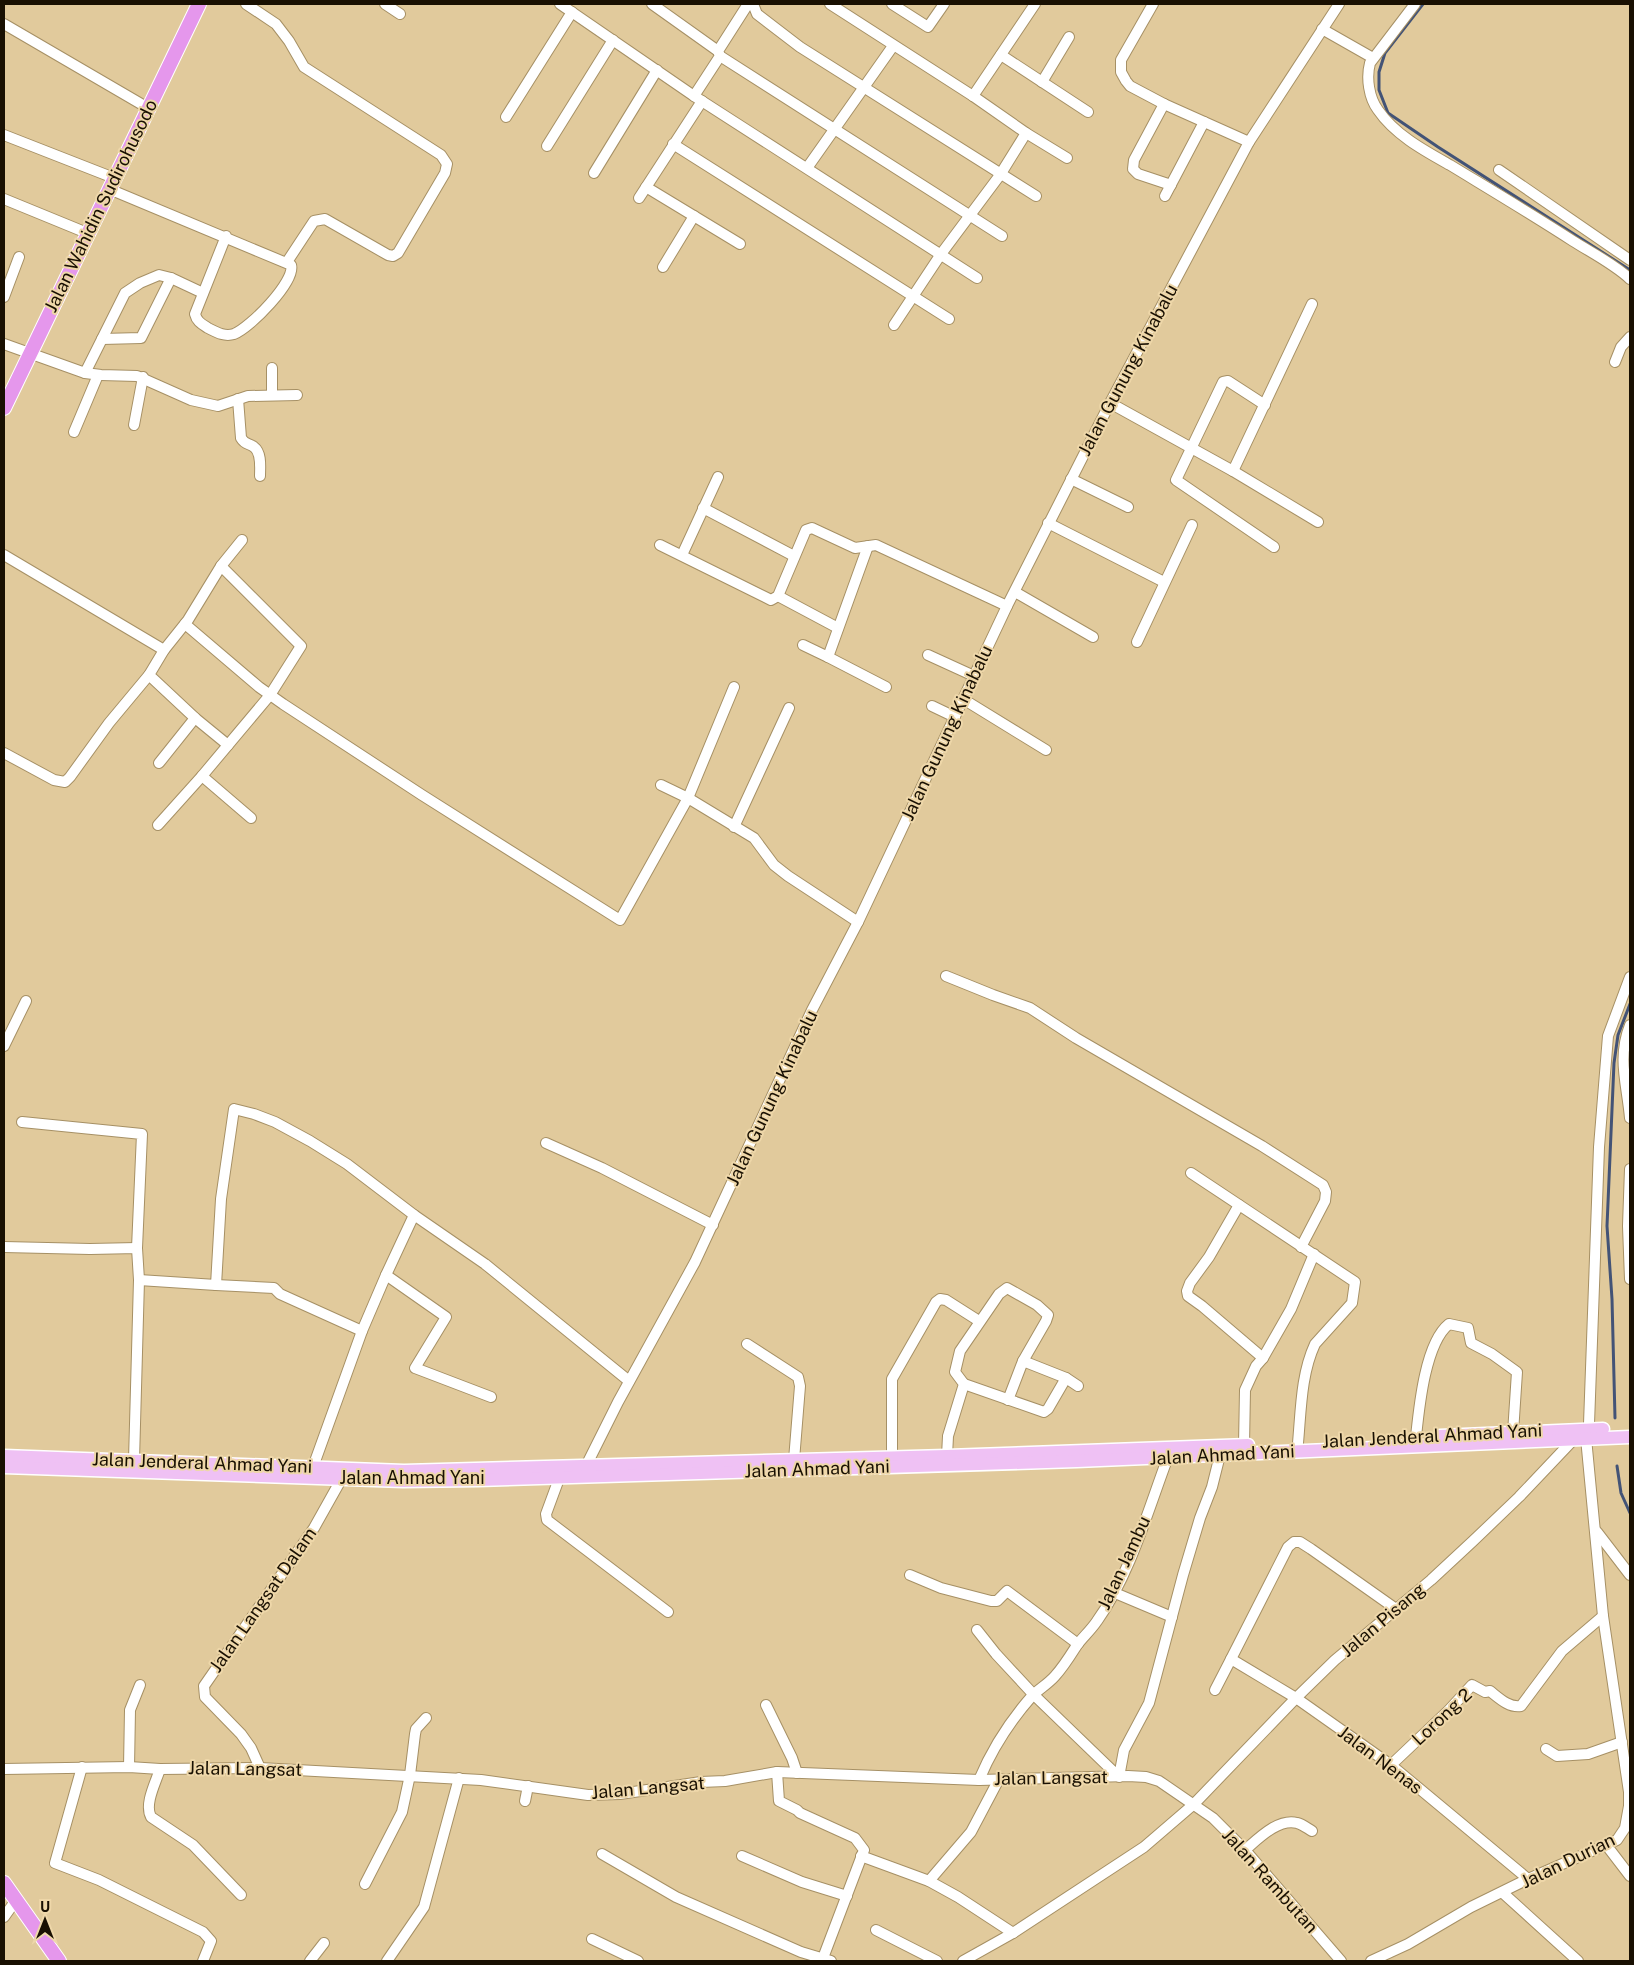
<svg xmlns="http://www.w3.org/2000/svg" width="1634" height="1965" viewBox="0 0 1634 1965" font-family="'Public Sans',sans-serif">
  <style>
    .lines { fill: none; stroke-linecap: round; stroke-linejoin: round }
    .stream { stroke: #435376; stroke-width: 3 }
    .minor-casing { stroke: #a69065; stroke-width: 12 }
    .major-casing { stroke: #fff; stroke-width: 15 }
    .highway-casing { stroke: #fff; stroke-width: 16 }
    .minor { stroke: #fff; stroke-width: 10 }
    .major { stroke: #efc1f4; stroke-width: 12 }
    .highway { stroke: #e597ec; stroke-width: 14 }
    .labels { text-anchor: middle; stroke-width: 4; stroke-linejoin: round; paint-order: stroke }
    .street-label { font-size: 18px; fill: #191002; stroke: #eed7a9 }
  </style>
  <rect width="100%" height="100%" fill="#e1ca9c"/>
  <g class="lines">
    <g class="stream">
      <polyline points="1423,4 1385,53 1379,72 1379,90 1388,113 1438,147 1630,270"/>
      <polyline points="1615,1418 1612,1299 1607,1226 1614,1063 1618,1035 1630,1004"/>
      <polyline points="1617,1466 1621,1493 1630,1513"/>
    </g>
    <defs>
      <g id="minor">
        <polyline points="246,4 276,24 289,41 304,67 441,155 447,164 445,173 398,253 393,256 388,255 325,219 314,221 287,262"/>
        <polyline points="385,4 400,14"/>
        <polyline points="560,4 694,96 977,278"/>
        <polyline points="652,4 718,51"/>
        <polyline points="753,4 757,14 800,47 1036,196"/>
        <polyline points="830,4 973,96 1026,133 1000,175 941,254 894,325"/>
        <polyline points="892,4 928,27 944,4"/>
        <polyline points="1153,4 1121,60 1121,72 1126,81 1130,86 1164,104 1249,142"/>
        <path d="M 1415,4 L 1370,63 C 1366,78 1369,98 1378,110 C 1395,135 1425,151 1450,165 C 1491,190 1533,215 1573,241 C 1592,253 1614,264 1630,279"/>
        <polyline points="4,24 148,108"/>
        <polyline points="1322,29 1373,58"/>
        <polyline points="1001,55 1088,112"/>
        <polyline points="720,56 1002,236"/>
        <polyline points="1042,82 1069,37"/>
        <polyline points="694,96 720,56 718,51 748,4"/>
        <polyline points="973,96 1035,4"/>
        <polyline points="1164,104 1134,160 1133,169 1138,174 1171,185"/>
        <polyline points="506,117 572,12"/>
        <polyline points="1026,133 1067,158"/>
        <polyline points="4,135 114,178"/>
        <polyline points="673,144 949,319"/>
        <polyline points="547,146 613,40"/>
        <polyline points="807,168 893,46"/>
        <polyline points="1499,170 1630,260"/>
        <polyline points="594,173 657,70"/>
        <polyline points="646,187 740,244"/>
        <path d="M 109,189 L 291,265 C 296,281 250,328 234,334 C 224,337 216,332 208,328 C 202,324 197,322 195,314 L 226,236"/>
        <polyline points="1165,196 1204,122"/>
        <polyline points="639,198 702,101"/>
        <polyline points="4,199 87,233"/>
        <polyline points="663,267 694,216"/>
        <polyline points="4,297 19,257"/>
        <polyline points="102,339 141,338 171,278"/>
        <polyline points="4,344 85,373 125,293 140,283 159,275 171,278 203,293"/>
        <polyline points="1615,362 1621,347 1630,337"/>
        <polyline points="272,368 272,395"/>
        <polyline points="85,373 101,375 137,376 191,400 218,406 248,396 297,395"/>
        <path d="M 238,399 L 241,438 C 245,445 249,443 254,447 C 262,453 260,468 260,476"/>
        <polyline points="1110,403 1233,471 1318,522"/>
        <polyline points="1265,405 1228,381 1223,382 1176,480 1274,547"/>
        <polyline points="134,425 143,377"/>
        <polyline points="74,432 98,375"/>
        <polyline points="1233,471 1312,304"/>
        <polyline points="1071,479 1128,507"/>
        <polyline points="703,508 794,556"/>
        <polyline points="1048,523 1164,582"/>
        <polyline points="660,545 771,600 778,596 806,530 812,528 855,548 876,545 1007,606"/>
        <polyline points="4,555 164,650 149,675 195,718 228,745"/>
        <polyline points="682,555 718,477"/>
        <polyline points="221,566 242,540"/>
        <polyline points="1015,592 1093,637"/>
        <polyline points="778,596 838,628"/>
        <polyline points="185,624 259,687 283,704 422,795 620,920 688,798 734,687"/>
        <polyline points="1137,642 1192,525"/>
        <polyline points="803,645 828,657 868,546"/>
        <polyline points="928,655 974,676"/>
        <polyline points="828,657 886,687"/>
        <polyline points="963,699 1046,750"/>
        <polyline points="932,706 955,717"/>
        <polyline points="4,753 54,780 65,782 70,777 109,723 149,675"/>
        <polyline points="159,763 195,718"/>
        <polyline points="202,776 251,818"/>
        <polyline points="661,785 688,798 754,838 774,865 788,876 858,922"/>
        <polyline points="158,825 202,776 270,695 301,646 221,566 188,620 164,650"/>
        <polyline points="734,827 789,708"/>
        <polyline points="946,976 993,995 1030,1008 1076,1038 1262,1146 1323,1185 1326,1192 1325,1201 1301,1247"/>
        <path d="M 1630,1025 C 1617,1058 1627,1084 1630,1118"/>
        <polyline points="4,1046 26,1001"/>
        <polyline points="22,1122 142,1134 137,1248"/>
        <polyline points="546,1143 602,1168 713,1225"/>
        <polyline points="1630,1169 1628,1226 1630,1279"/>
        <path d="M 1191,1173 L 1355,1282 L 1352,1303 L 1315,1344 C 1301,1374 1301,1410 1298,1443"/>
        <polyline points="1239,1205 1209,1257 1190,1283 1187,1291 1188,1296 1202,1306 1263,1358"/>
        <polyline points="4,1247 90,1249 137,1248 139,1280 134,1460"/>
        <polyline points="386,1275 446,1317 415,1368 491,1397"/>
        <polyline points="139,1280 216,1285 221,1199 234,1109 254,1114 275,1122 310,1141 347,1164 414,1215 485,1264 629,1381"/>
        <polyline points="216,1285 274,1288 280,1294 362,1331"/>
        <polyline points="747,1344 798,1377 800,1386 794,1460"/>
        <polyline points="1023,1361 1066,1378 1078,1386"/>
        <polyline points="964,1384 1044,1412 1048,1409 1066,1378"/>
        <path d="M 1416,1437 C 1419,1408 1425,1343 1449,1324 L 1468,1328 L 1471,1343 L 1492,1354 L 1517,1372 L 1513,1433"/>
        <polyline points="1244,1445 1245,1390 1256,1366 1263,1358 1291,1309 1314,1254"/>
        <polyline points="947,1456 948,1436 964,1384 955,1372 960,1351 999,1294 1007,1288 1037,1305 1048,1315 1046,1321 1023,1361 1008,1400"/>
        <polyline points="892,1457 892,1379 936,1302 940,1299 946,1300 979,1321"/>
        <polyline points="313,1467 362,1331 386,1275 414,1215"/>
        <polyline points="584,1470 618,1402 695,1262 812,1010 858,922 1007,606 1110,403 1249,142 1339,4"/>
        <polyline points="560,1476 546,1514 547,1520 668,1612"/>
        <polyline points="1597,1532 1630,1575"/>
        <polyline points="910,1575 941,1588 991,1601 997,1601 1007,1591 1078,1644"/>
        <polyline points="1115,1593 1172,1617"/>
        <polyline points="1396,1609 1311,1549 1300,1542 1294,1542 1288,1547 1231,1659 1296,1698 1391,1765 1528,1879"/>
        <polyline points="977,1630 996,1654 1034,1695 1119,1777 1124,1750 1149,1703 1183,1575 1200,1518 1212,1487 1220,1455"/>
        <polyline points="1215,1690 1231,1659"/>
        <polyline points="766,1705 792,1758 797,1773"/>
        <polyline points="1546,1749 1557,1756 1588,1754 1622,1742"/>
        <path d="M 1391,1765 L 1449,1710 L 1472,1685 L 1485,1692 L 1490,1691 C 1499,1698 1509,1708 1521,1706 L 1562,1651 L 1603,1616"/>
        <polyline points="82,1767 55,1863 99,1880 203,1932 211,1941 203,1961"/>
        <polyline points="129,1767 130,1710 140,1685"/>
        <polyline points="260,1768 251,1748 241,1734 205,1697 204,1686 314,1528 342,1478"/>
        <polyline points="4,1769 129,1767 160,1769 260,1768 481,1780 588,1795 620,1794 701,1782 725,1781 777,1772 979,1780 1128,1776 1146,1777 1159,1781 1213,1818 1245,1850 1341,1961"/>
        <path d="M 160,1769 C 156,1782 144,1804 151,1817 L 193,1845 L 241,1895"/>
        <polyline points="777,1772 779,1801 797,1810 800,1813 855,1838 864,1850 823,1958"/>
        <path d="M 979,1780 C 992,1749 1010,1721 1032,1696 C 1039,1689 1048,1684 1055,1676 C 1064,1666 1070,1656 1077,1645 C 1083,1637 1091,1630 1097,1621 C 1130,1575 1148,1510 1168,1457"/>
        <polyline points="525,1801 528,1786"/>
        <polyline points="1607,1846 1630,1876"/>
        <path d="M 1245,1850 C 1258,1839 1278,1818 1297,1823 C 1302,1824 1307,1828 1312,1831"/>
        <polyline points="602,1854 676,1897 801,1952 831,1961"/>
        <polyline points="742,1856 802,1882 847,1896"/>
        <polyline points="861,1856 929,1881 958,1897 1013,1933"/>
        <polyline points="929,1881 971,1832 999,1779"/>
        <polyline points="365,1884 402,1812 410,1775 415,1734 416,1729 426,1718"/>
        <polyline points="1503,1893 1578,1961"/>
        <polyline points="4,1917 16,1900"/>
        <polyline points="876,1930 937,1961"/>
        <polyline points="592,1939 638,1961"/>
        <polyline points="310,1961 324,1943"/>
        <polyline points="387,1961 424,1907 459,1778"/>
        <polyline points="963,1961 1013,1933 1144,1847 1194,1804 1296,1698 1335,1660 1431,1580 1473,1541 1519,1497 1574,1439"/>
        <polyline points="1371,1961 1408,1944 1471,1907 1528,1879 1617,1840 1625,1828 1629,1806 1629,1792 1603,1616 1586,1438 1589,1424 1599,1147 1608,1036 1630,977"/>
      </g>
      <g id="major">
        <polyline points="1440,1436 1603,1429"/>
        <polyline points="4,1456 404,1471 947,1456 1248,1445"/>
        <polyline points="4,1467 403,1481 478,1480 1077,1461 1630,1437"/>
      </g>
      <g id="highway">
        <polyline points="4,408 199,4"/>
        <polyline points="4,1883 59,1961"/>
      </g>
    </defs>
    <use href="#minor" class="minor-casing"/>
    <use href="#major" class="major-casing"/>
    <use href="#highway" class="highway-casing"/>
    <use href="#minor" class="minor"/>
    <use href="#major" class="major"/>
    <use href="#highway" class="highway"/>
  </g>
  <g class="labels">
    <g class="street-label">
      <text transform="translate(101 206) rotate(-64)" y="6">Jalan Wahidin Sudirohusodo</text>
      <text transform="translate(1128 370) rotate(-62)" y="6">Jalan Gunung Kinabalu</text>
      <text transform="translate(947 733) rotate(-65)" y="6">Jalan Gunung Kinabalu</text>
      <text transform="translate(772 1098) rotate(-65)" y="6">Jalan Gunung Kinabalu</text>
      <text transform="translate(1432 1436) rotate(-3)" y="6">Jalan Jenderal Ahmad Yani</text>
      <text transform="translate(1222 1455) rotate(-3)" y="6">Jalan Ahmad Yani</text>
      <text transform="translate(202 1463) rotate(2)" y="6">Jalan Jenderal Ahmad Yani</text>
      <text transform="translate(817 1469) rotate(-2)" y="6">Jalan Ahmad Yani</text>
      <text x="412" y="1484">Jalan Ahmad Yani</text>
      <text transform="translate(1124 1563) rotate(-65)" y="6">Jalan Jambu</text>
      <text transform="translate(263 1600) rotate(-55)" y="6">Jalan Langsat Dalam</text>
      <text transform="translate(1383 1620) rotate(-40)" y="6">Jalan Pisang</text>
      <text transform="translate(1442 1717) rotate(-43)" y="6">Lorong 2</text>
      <text transform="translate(1380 1760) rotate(37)" y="6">Jalan Nenas</text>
      <text transform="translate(245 1769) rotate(1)" y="6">Jalan Langsat</text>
      <text transform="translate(1051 1778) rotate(-1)" y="6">Jalan Langsat</text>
      <text transform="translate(648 1788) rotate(-5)" y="6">Jalan Langsat</text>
      <text transform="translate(1568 1861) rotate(-26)" y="6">Jalan Durian</text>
      <text transform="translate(1270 1881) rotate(48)" y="6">Jalan Rambutan</text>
    </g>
  </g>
  <rect width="1634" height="1965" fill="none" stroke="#191002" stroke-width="10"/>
  <g transform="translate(45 1920)" stroke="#eed7a9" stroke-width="4" paint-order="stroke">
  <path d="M0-4L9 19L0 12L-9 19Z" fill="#191002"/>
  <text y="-8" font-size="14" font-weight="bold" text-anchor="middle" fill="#191002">U</text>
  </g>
</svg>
